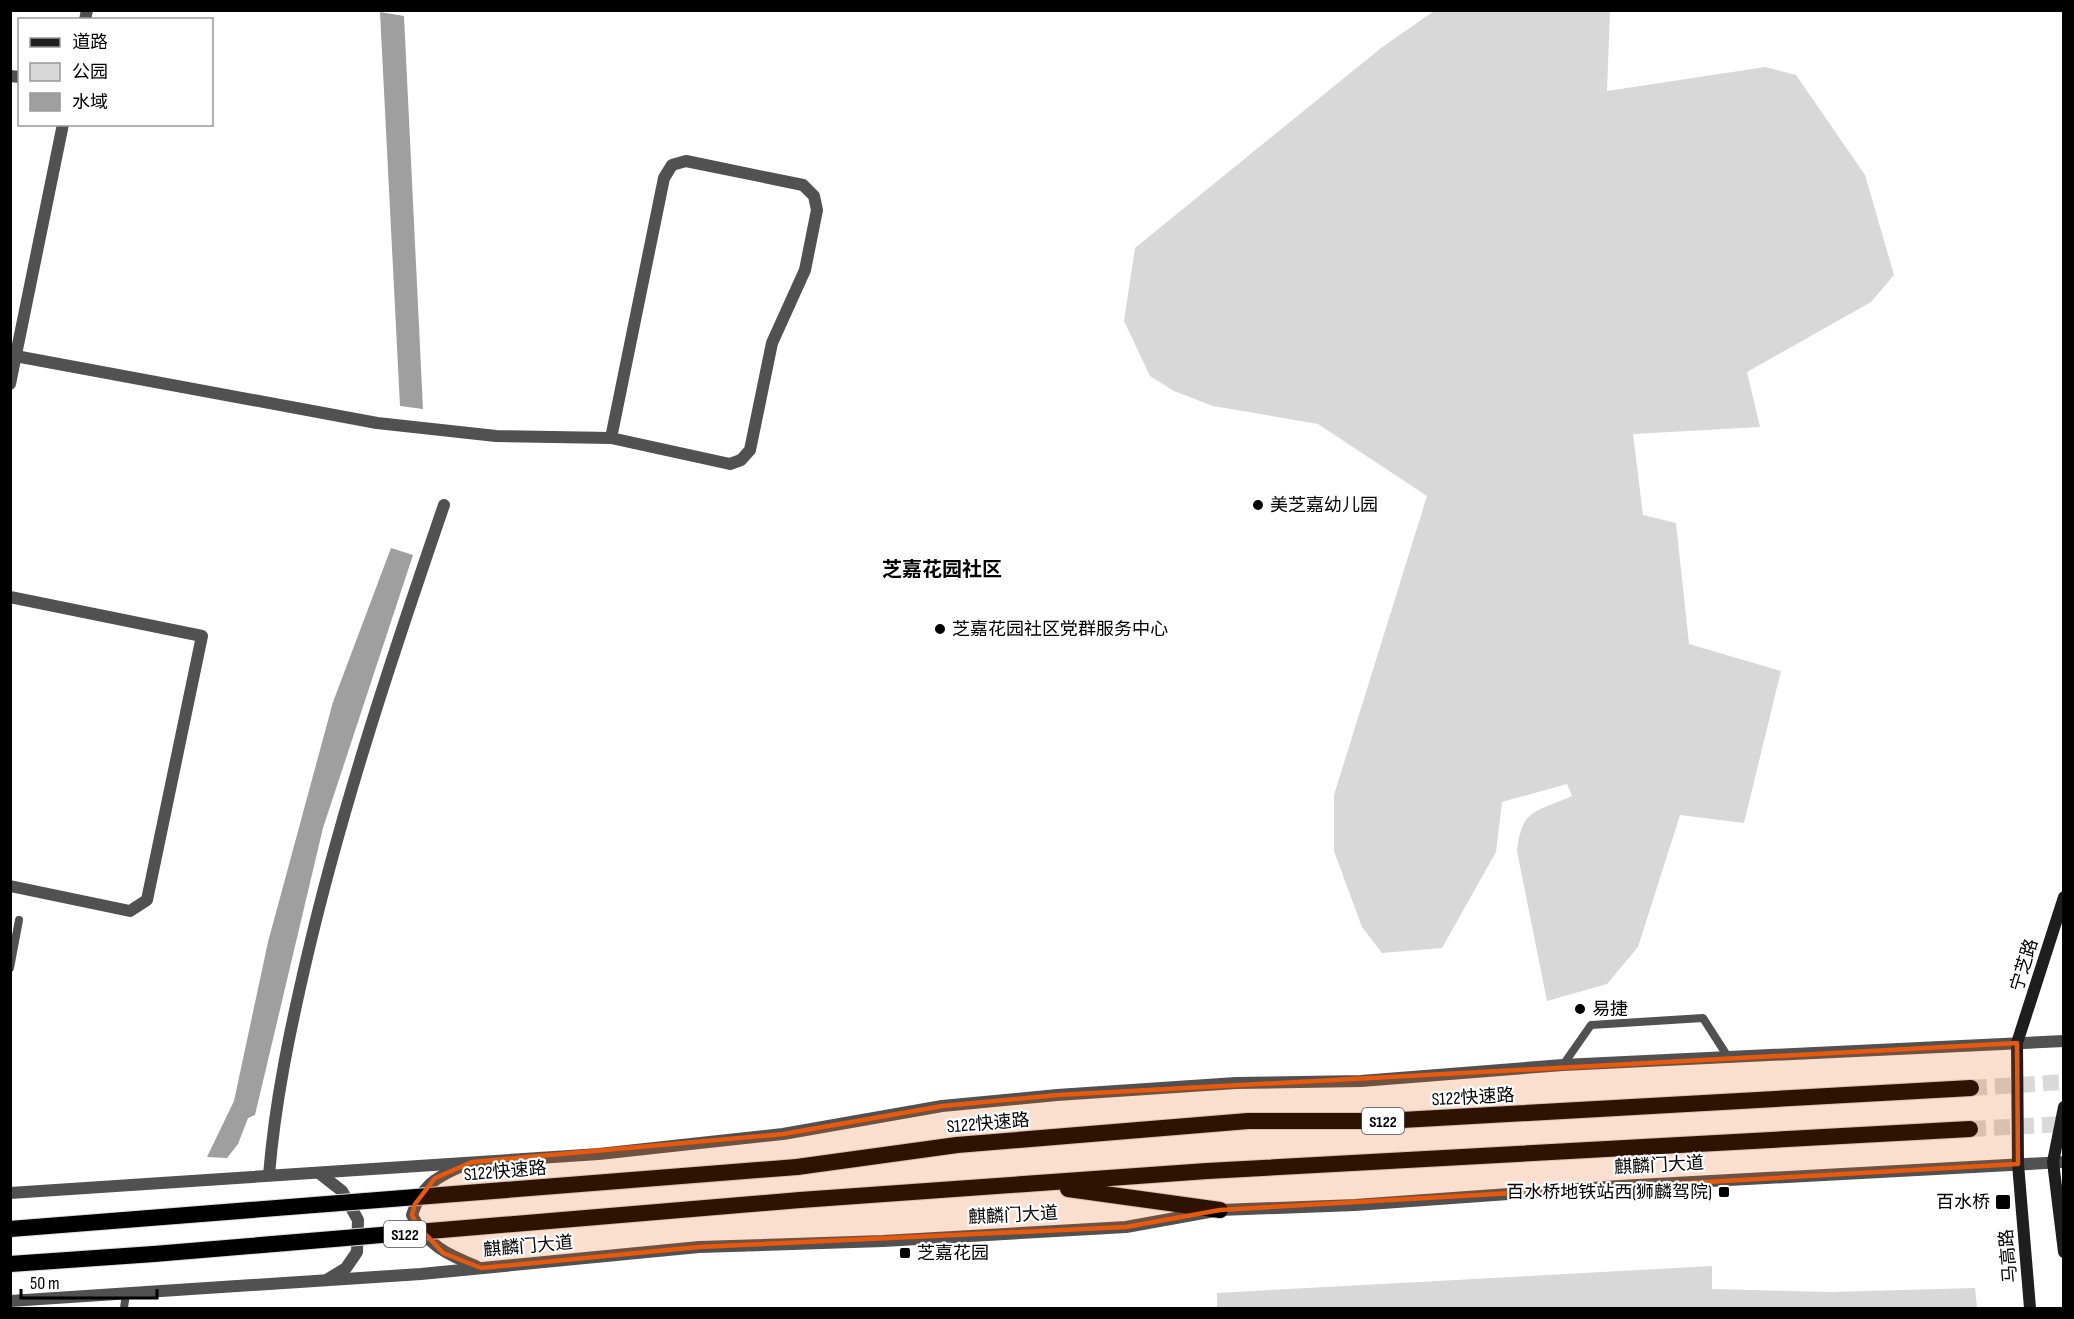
<svg xmlns="http://www.w3.org/2000/svg" width="2074" height="1319" viewBox="0 0 2074 1319" font-family="'Sofia Sans Condensed','Noto Sans SC',sans-serif">
  <style>
    .green { fill: #d8d8d8 }
    .water { fill: #9f9f9f }
    .lines { fill: none; stroke-linecap: round; stroke-linejoin: round }
    .trunk-tunnel { stroke: #d9d9d9; stroke-width: 16; stroke-dasharray: 16 8; stroke-linecap: butt }
    .trunk-casing { stroke: #dbdbdb; stroke-width: 18 }
    .service { stroke: #515151; stroke-width: 8 }
    .minor { stroke: #515151; stroke-width: 12 }
    .tertiary { stroke: #515151; stroke-width: 12 }
    .secondary { stroke: #1e1e1e; stroke-width: 12 }
    .trunk { stroke: #000; stroke-width: 16 }
    .trunk-bridge-casing { stroke: #dbdbdb; stroke-width: 18; stroke-linecap: butt }
    .trunk-bridge { stroke: #000; stroke-width: 16 }
    .marked { fill: #e8590c; fill-opacity: 0.2; stroke: #e8590c; stroke-width: 4.5; stroke-linejoin: round }
    .poi-dot { fill: #000; stroke: #fff; stroke-width: 2 }
    .labels { text-anchor: middle; stroke-width: 4.5; stroke-linejoin: round; paint-order: stroke }
    .shield { fill: #fff; stroke: #4c4c4c; stroke-width: 1.5 }
    .shield-label { font-size: 16px; font-weight: bold; fill: #000 }
    .poi-label { font-size: 18px; fill: #000; stroke: #fff; text-anchor: start }
    .street-label { font-size: 18px; fill: #000; stroke: #fff }
    .neighbourhood-label { font-size: 20px; font-weight: bold; fill: #000; stroke: #fff }
  </style>
  <rect width="100%" height="100%" fill="#fff"/>
  <g class="green">
    <path d="M 1434,11 L 1610,11 L 1607,91 L 1765,67 L 1796,75 L 1865,175 L 1894,275 L 1871,302 L 1747,372 L 1760,427 L 1633,434 L 1643,515 L 1676,523 L 1689,644 L 1781,671 L 1744,823 L 1680,815 L 1638,947 L 1607,984 L 1547,1001 L 1517,851 C 1521,809 1536,812 1572,796 L 1567,784 L 1502,802 L 1496,852 L 1442,948 L 1382,953 L 1362,927 L 1334,851 L 1334,795 L 1427,496 L 1318,424 L 1213,406 L 1174,391 L 1150,376 L 1124,321 L 1135,248 L 1381,48 Z"/>
    <polygon points="1712,1266 1712,1289 1831,1292 1975,1288 1977,1308 1217,1308 1217,1293"/>
  </g>
  <g class="water">
    <polygon points="380,12 404,16 423,409 400,406"/>
    <polygon points="391,548 413,555 323,828 255,1115 248,1118 238,1144 227,1158 207,1157 234,1101 268,942 333,702"/>
  </g>
  <g class="lines">
    <g class="trunk-tunnel">
      <polyline points="1971,1088 2064,1082"/>
      <polyline points="1970,1129 2064,1124"/>
    </g>
    <defs>
      <g id="trunk">
        <polyline points="797,1167 957,1145 1248,1121 1384,1121 1971,1088"/>
        <polyline points="1068,1189 1220,1210"/>
        <polyline points="800,1200 1207,1171 1970,1129"/>
      </g>
    </defs>
    <use href="#trunk" class="trunk-casing"/>
    <g class="service">
      <polyline points="10,968 19,920"/>
      <polyline points="1563,1065 1591,1025 1703,1018 1728,1057"/>
      <polyline points="124,1308 126,1293"/>
    </g>
    <g class="minor">
      <polyline points="85,20 87,10"/>
      <polyline points="10,76 20,77"/>
      <polyline points="10,355 377,423 496,436 611,438 730,464 741,460 750,450 772,343 805,270 817,210 814,196 803,185 686,161 672,165 664,178 611,438"/>
      <polyline points="10,384 63,124"/>
      <polyline points="10,597 202,636 147,900 130,911 10,886"/>
      <path d="M 269,1175 C 275,1101 290,1030 307,957 C 343,803 393,654 444,505"/>
    </g>
    <g class="tertiary">
      <path d="M 462,1166 C 436,1177 421,1186 412,1215 C 426,1245 448,1255 476,1266"/>
      <polyline points="319,1173 342,1191 358,1220 357,1252 346,1268 328,1279"/>
      <polyline points="10,1193 599,1154 783,1134 942,1106 1057,1095 1236,1083 1361,1081 1563,1065 2064,1041"/>
      <polyline points="10,1301 421,1274 699,1247 883,1241 1126,1227 1220,1210 1355,1205 1619,1186 2064,1162"/>
    </g>
    <g class="secondary">
      <polyline points="2064,1107 2053,1162 2064,1252"/>
      <polyline points="2030,1308 2018,1164 2017,1043 2064,897"/>
    </g>
    <use href="#trunk" class="trunk"/>
    <defs>
      <g id="trunk-bridge">
        <polyline points="10,1229 797,1167"/>
        <polyline points="10,1264 154,1254 800,1200"/>
      </g>
    </defs>
    <use href="#trunk-bridge" class="trunk-bridge-casing"/>
    <use href="#trunk-bridge" class="trunk-bridge"/>
  </g>
  <path class="marked" d="M 2017,1043 L 2018,1164 L 1220,1210 L 1126,1227 L 699,1247 L 481,1268 L 443,1253 L 417,1225 L 412,1215 L 415,1204 L 435,1178 L 472,1162 L 783,1134 L 942,1106 L 1057,1095 Z"/>
  <g class="poi-dot">
    <circle cx="1258" cy="505" r="6"/>
    <circle cx="940" cy="629" r="6"/>
    <circle cx="1580" cy="1009" r="6"/>
    <rect x="1718" y="1186" width="12" height="12" rx="3"/>
    <rect x="1995" y="1194" width="16" height="16" rx="3"/>
    <rect x="899" y="1247" width="12" height="12" rx="3"/>
  </g>
  <g class="labels">
    <g class="shield">
      <rect x="1362" y="1108" width="42" height="26" rx="4.5"/>
      <rect x="384" y="1221" width="42" height="26" rx="4.5"/>
    </g>
    <g class="shield-label">
      <text x="1383" y="1127">S122</text>
      <text x="405" y="1240">S122</text>
    </g>
    <g class="poi-label">
      <text x="1270" y="511">美芝嘉幼儿园</text>
      <text x="952" y="635">芝嘉花园社区党群服务中心</text>
      <text x="1592" y="1015">易捷</text>
      <text x="1712" y="1198" text-anchor="end">百水桥地铁站西(狮麟驾院)</text>
      <text x="1990" y="1208" text-anchor="end">百水桥</text>
      <text x="917" y="1259">芝嘉花园</text>
    </g>
    <g class="street-label">
      <text transform="translate(2024 965) rotate(-73)" y="6">宁芝路</text>
      <text transform="translate(1473 1097) rotate(-3)" y="6">S122快速路</text>
      <text transform="translate(988 1123) rotate(-5)" y="6">S122快速路</text>
      <text transform="translate(1659 1165) rotate(-3)" y="6">麒麟门大道</text>
      <text transform="translate(505 1171) rotate(-5)" y="6">S122快速路</text>
      <text transform="translate(1013 1215) rotate(-3)" y="6">麒麟门大道</text>
      <text transform="translate(528 1246) rotate(-5)" y="6">麒麟门大道</text>
      <text transform="translate(2008 1256) rotate(-95)" y="6">马高路</text>
    </g>
    <g class="neighbourhood-label">
      <text x="942" y="576">芝嘉花园社区</text>
    </g>
  </g>
  <rect width="2074" height="1319" fill="none" stroke="#000000" stroke-width="24"/>
  <rect x="18" y="18" width="195" height="108" fill="#ffffff" stroke="#999999" stroke-width="1.5"/>
  <rect x="30" y="38" width="30" height="9" fill="#1e1e1e" stroke="#999999" stroke-width="1.5"/>
  <text x="72" y="48" font-size="18" fill="#000000">道路</text>
  <rect x="30" y="63" width="30" height="18" fill="#d8d8d8" stroke="#999999" stroke-width="1.5"/>
  <text x="72" y="78" font-size="18" fill="#000000">公园</text>
  <rect x="30" y="93" width="30" height="18" fill="#9f9f9f" stroke="#999999" stroke-width="1.5"/>
  <text x="72" y="108" font-size="18" fill="#000000">水域</text>
  <path d="M21 1289v9h136v-9" fill="none" stroke="#000000" stroke-width="3"/>
  <text x="30" y="1289" font-size="18" fill="#000000" stroke="#ffffff" stroke-width="4.5" paint-order="stroke">50 m</text>
</svg>
